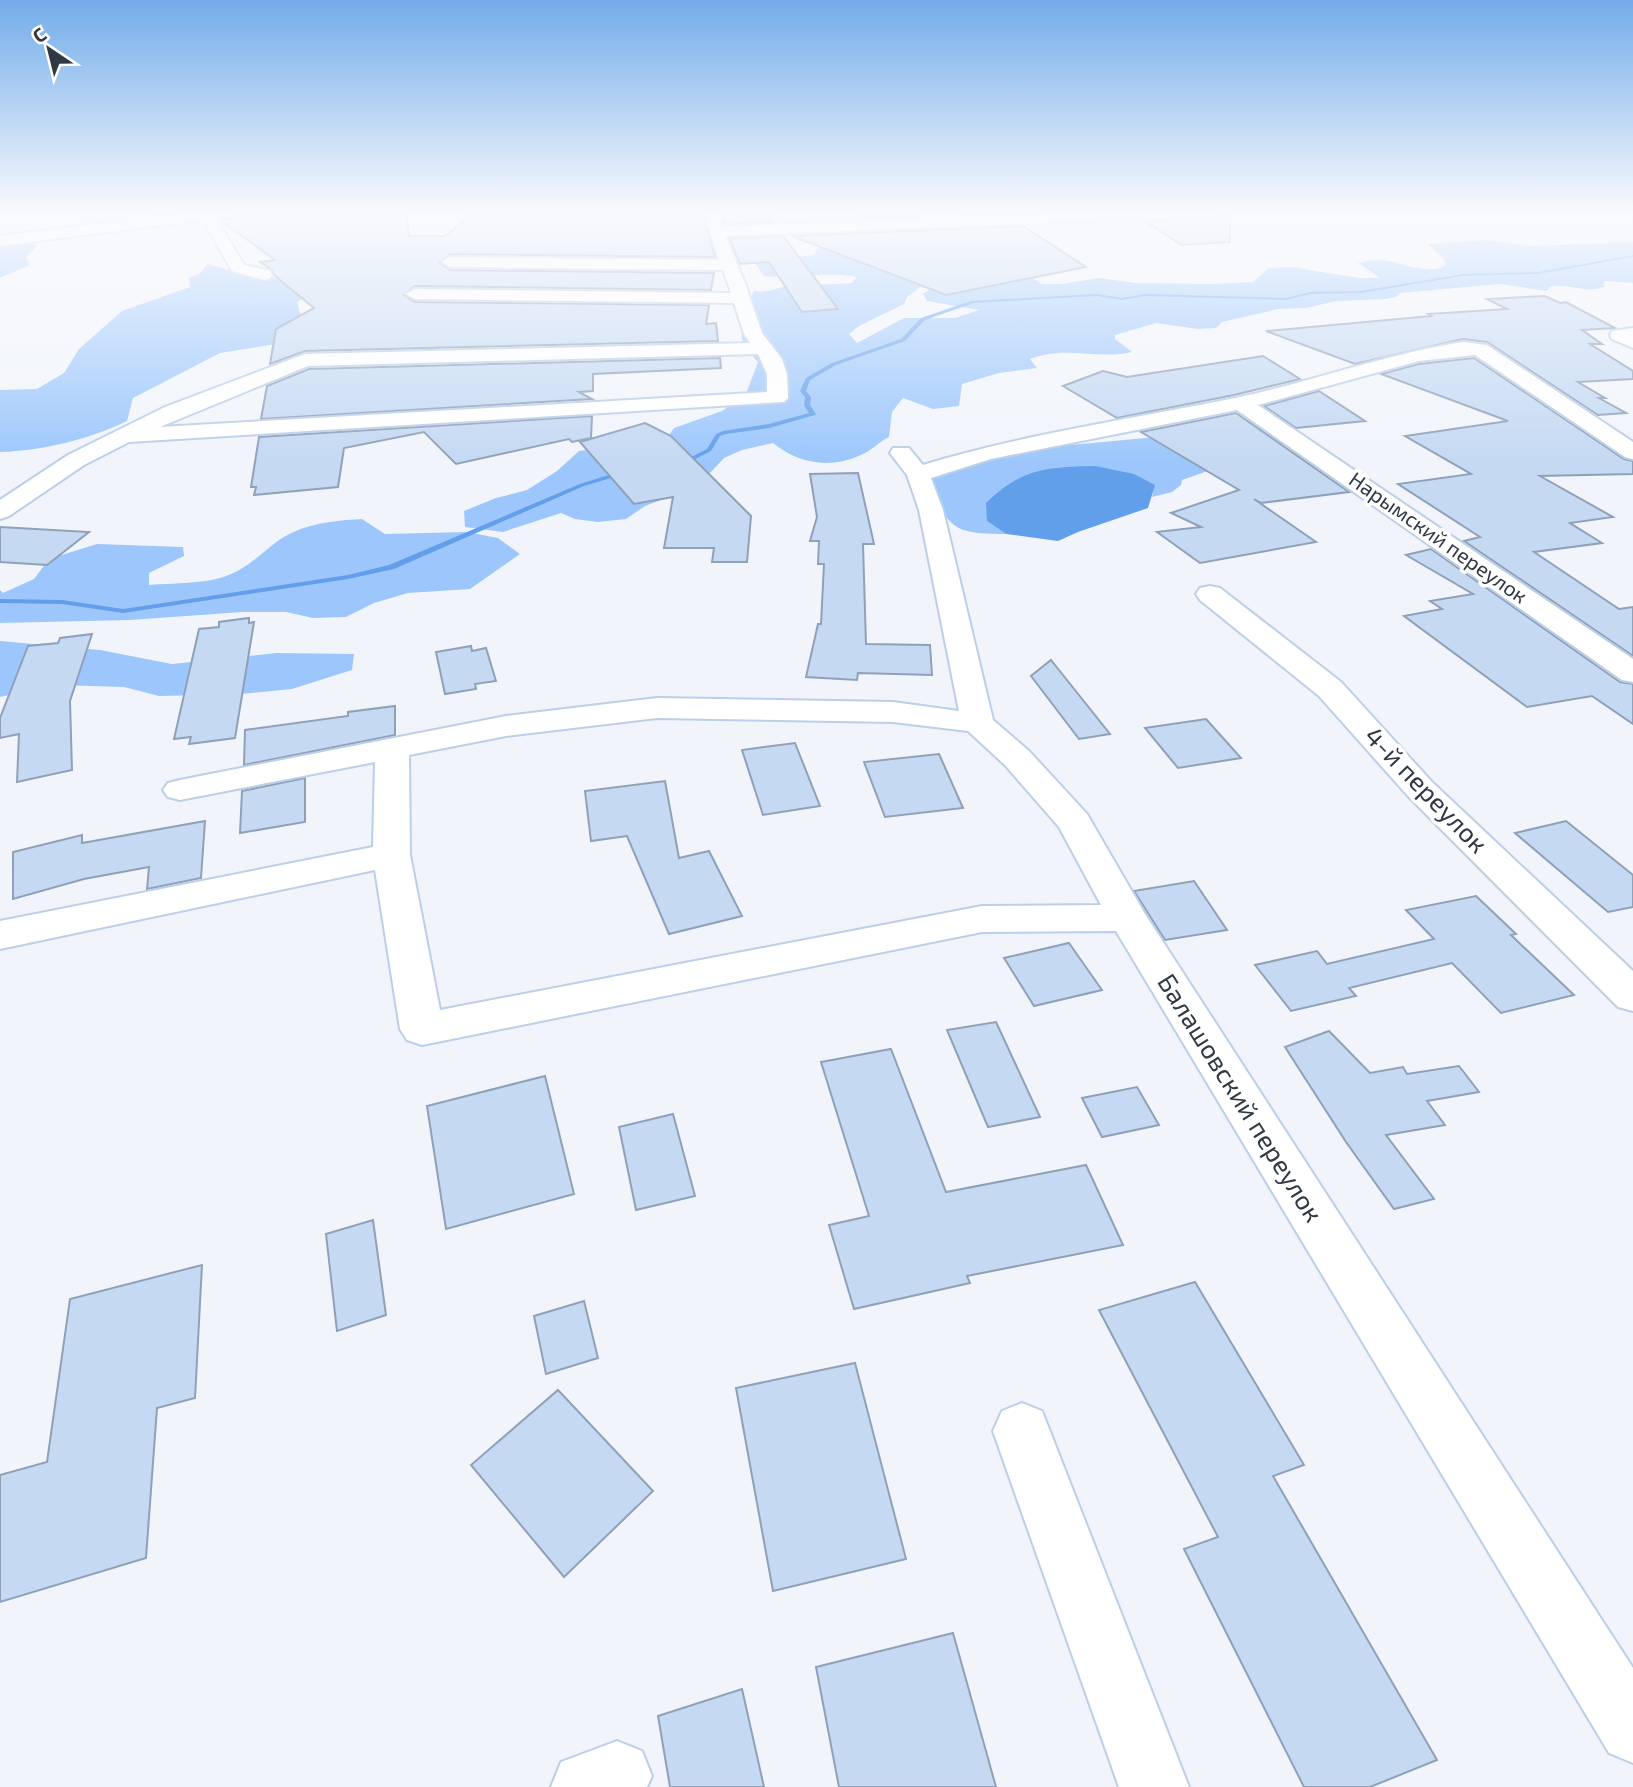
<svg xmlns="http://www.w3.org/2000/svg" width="1633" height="1787" viewBox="0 0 1633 1787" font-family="'Exo 2',sans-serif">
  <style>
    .green { fill: #9dc7fc }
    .water { fill: #629fea }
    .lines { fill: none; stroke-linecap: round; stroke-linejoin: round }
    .stream { fill: #629fea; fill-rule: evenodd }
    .building { fill: #c5d9f3; stroke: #8ea1b9; stroke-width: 2 }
    .minor-casing { stroke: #bbcfe8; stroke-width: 4 }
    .minor { fill: #fff; fill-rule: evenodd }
    .labels { text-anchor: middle; stroke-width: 7; stroke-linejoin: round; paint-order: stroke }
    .far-street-label { font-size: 21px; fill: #303843; stroke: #fff }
    .street-label { font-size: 26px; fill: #303843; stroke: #fff }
  </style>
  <rect width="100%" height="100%" fill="#f1f5fb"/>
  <g class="green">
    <path d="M 1486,240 L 1532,246 L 1633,242 L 1633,283 L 1604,281 L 1604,287 C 1585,294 1570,283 1550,287 L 1547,291 L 1500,284 L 1400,293 L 1396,297 L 1385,299 L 1336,301 L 1306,308 L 1278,309 L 1222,322 L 1216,328 L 1198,329 L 1156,323 L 1115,335 L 1115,339 L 1132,352 C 1096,360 1068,345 1030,359 L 1037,368 L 999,373 L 962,384 L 959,406 L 933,409 L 903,398 L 892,412 L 889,437 C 879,442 871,451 861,455 C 831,469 798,464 773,443 L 742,450 L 724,458 L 698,486 L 645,506 L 626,519 L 598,522 L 575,519 L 561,513 L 503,532 L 465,527 L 464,511 L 496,498 L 527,490 L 557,471 L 579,451 L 641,443 L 670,434 L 674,428 L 722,411 L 746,394 L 758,362 C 754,357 749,353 746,348 C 735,333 747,306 754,291 C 769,293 779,287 793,285 C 813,284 832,285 852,283 L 857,277 C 826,271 795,280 764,276 L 754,262 L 814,255 L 817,249 L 830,241 L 927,282 L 907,297 L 904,304 L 859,326 L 849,334 L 857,343 L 904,318 L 955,318 L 979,310 L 927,301 L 923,294 L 935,286 L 1028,275 L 1042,284 L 1061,284 L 1099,278 L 1136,283 L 1213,284 L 1253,282 L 1269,268 L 1291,267 L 1359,278 L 1380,278 L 1358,263 C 1365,262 1373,259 1380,260 C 1401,261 1427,277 1446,265 L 1443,258 L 1428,244 Z"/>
    <polygon points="35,244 36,247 26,257 30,265 0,278 0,246"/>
    <path d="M 208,264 L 261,279 L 297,276 L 321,287 L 297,302 L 300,313 L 323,323 L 282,343 L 220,353 L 133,398 L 127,421 C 90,439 42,451 0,452 L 0,390 L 37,389 L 64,373 L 79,349 L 122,311 L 190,287 L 189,278 L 200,273 Z"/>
    <path d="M 1242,419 L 1273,426 L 1287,439 L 1278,446 L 1182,480 L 1181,485 L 1172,492 L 1152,497 L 1154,485 L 987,521 L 1006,534 C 952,534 950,529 927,481 L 946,471 L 1028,449 L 1156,437 Z"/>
    <path d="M 362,519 L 385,534 L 467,532 L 498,538 L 520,554 L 470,589 L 408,593 L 374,603 L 346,617 L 313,618 L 286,612 L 243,612 L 130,620 L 0,623 L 0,590 L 3,593 L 34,579 L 49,559 L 97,544 L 183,547 L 184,556 L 149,573 L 149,585 C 172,583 198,584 220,578 C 240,573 255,559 270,547 C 297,524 329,521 362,519 Z"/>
    <polygon points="0,641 100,650 172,664 277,653 354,654 352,670 292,689 241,694 159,696 124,687 55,685 0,697"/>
  </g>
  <path class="water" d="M 1095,466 L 1134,474 L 1155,485 L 1148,508 L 1078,532 L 1058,541 L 1006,534 L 987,521 L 986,503 C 1022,468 1048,467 1095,466 Z"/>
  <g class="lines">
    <g class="stream">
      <polygon points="1633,255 1633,257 1538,274 1463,276 1361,293 1310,294 1286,300 1145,296 1122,300 1097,296 974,303 925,320 905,341 836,365 810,380 806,391 811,397 810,405 816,414 815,415 769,428 726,434 720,436 711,451 685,464 680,463 707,449 716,434 723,431 769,424 809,413 804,405 805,397 800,391 806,378 832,363 901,339 921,318 971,301 1097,294 1122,298 1145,294 1286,298 1310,292 1361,291 1463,274 1538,272"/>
      <polygon points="622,471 625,473 624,474 584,486 394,569 348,579 123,613 62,604 0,603 0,599 62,600 123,609 348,575 389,565 580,484"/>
    </g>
  </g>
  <g class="building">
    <polygon points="246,211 406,211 409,236 445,236 478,211 702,211 715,257 450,254 440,263 450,270 714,273 711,290 415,286 404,295 415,302 709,305 706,324 716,323 718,341 305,351 270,364 276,329 314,308 274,275 272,270 260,262 275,260 220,220 241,217"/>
    <polygon points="721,211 764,211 773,222 724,224"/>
    <polygon points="861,211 914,211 919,216 867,219"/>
    <polygon points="1230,216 1230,242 1182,245 1144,221"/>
    <polygon points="1023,226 1086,267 946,295 792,236"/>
    <polygon points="783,236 784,237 838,309 802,312 769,262 740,264 729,238"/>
    <polygon points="1545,296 1560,303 1566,302 1615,328 1582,330 1602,344 1590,344 1633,371 1633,379 1578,382 1605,398 1599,398 1626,413 1598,415 1487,342 1463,339 1355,364 1266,331 1431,316 1428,314 1507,309 1487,299"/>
    <polygon points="1263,356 1300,379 1234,395 1117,418 1063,386 1103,371 1127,377"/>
    <polygon points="720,358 721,368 593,374 593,391 579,392 592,399 261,419 267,386 309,369"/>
    <polygon points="1474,358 1624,459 1633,461 1633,474 1540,476 1613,517 1570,523 1602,543 1534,552 1619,609 1633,607 1633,656 1464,541 1480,537 1398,484 1471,474 1405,436 1508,421 1381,374 1419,364"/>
    <polygon points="1319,391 1365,421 1296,428 1264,406"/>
    <polygon points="1236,413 1349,492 1261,503 1254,499 1316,542 1200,563 1157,532 1201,527 1171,513 1239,490 1141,432"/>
    <polygon points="592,416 591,438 572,442 569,439 456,464 424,432 344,448 338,487 254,495 256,487 251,487 259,437"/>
    <polygon points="645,423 671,436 751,516 747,562 712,562 714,548 664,548 673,497 634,504 580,442"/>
    <polygon points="858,473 874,544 863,544 866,644 930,645 932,675 858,673 857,680 806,677 818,624 821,624 824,564 818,564 819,541 810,541 817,517 810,474"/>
    <polygon points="0,527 89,532 47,565 0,562"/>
    <polygon points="1431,549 1620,682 1633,684 1633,724 1592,696 1527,707 1404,616 1442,609 1430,601 1473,594 1406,555"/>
    <polygon points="249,618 249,623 254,622 235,738 189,744 191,737 174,739 199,629 219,627 219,622"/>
    <polygon points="92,634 70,701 72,770 17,782 19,734 0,738 0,718 28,646 58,643 60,638"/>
    <polygon points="471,646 472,651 486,648 496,681 475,684 476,689 445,694 436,652"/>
    <polygon points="1051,660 1110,734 1079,739 1031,676"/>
    <polygon points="395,706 395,735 244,765 245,730 348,716 348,712"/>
    <polygon points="1206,719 1241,758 1178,768 1145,728"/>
    <polygon points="795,743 820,806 763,815 742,750"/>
    <polygon points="939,754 963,808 885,817 864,762"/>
    <polygon points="305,778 305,822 240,833 242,791"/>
    <polygon points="665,781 679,858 709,851 742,916 669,934 627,836 591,841 585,791"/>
    <polygon points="205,821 201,878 147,889 149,867 84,879 13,899 13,852 82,835 82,843"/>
    <polygon points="1566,821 1633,875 1633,907 1608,912 1515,833"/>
    <polygon points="1194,881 1227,930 1165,940 1134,891"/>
    <polygon points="1476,896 1516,934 1511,935 1574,995 1501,1013 1452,963 1349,988 1356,996 1291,1011 1255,965 1317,951 1327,964 1434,939 1406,910"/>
    <polygon points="1069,943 1102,990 1034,1006 1004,958"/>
    <polygon points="996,1022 1040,1117 988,1127 947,1030"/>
    <polygon points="1329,1031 1370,1073 1403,1067 1407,1074 1459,1066 1479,1092 1427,1101 1445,1125 1386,1135 1434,1199 1394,1209 1346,1142 1285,1047"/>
    <polygon points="891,1049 946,1192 1086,1165 1123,1245 967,1276 970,1283 854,1309 829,1225 869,1216 821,1062"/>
    <polygon points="545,1076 574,1194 446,1229 427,1106"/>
    <polygon points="1137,1087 1159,1125 1102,1137 1082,1098"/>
    <polygon points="673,1114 695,1196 636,1210 619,1127"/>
    <polygon points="373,1220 386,1315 337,1331 326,1234"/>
    <polygon points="202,1265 195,1398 157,1408 146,1558 0,1602 0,1475 47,1462 70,1299"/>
    <polygon points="1195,1282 1304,1465 1273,1476 1437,1760 1370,1787 1304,1787 1184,1549 1218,1537 1099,1310"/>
    <polygon points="584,1301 598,1358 546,1374 534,1316"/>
    <polygon points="855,1363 906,1559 773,1591 736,1388"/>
    <polygon points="558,1390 653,1491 564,1577 471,1465"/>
    <polygon points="953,1633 996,1787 839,1787 816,1667"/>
    <polygon points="742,1689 764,1787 670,1787 658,1716"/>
  </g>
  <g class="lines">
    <defs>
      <g id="minor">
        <polygon points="203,211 243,211 241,214 216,218 244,265 270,271 272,275 270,279 264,280 232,271 203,220 0,246 0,236"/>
        <path d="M 704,211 L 718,211 L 722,227 L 1123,211 L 1233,211 L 1226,215 L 725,236 L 745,283 L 762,333 L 782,359 L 787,374 L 788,398 L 784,402 L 129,442 L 84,465 L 9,516 L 0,519 L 0,500 L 68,455 L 165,407 L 305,354 L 750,343 L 744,334 L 734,303 L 415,299 L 406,294 L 415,289 L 731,293 L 723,270 L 450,267 L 442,262 L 450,257 L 719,260 ZM 758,354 L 767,374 L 767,392 L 160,427 L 308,366 Z"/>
        <polygon points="1633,328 1633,348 1612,339 1610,335 1612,331"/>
        <path d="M 1463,342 L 1487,345 L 1633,442 L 1633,459 L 1625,457 L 1475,355 L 1419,361 L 1258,405 L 1633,659 L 1633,682 L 1622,680 L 1237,410 L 991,459 L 931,478 L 943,510 L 993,720 L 1029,751 L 1087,814 L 1145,914 L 1633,1668 L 1633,1763 L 1609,1753 L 1116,931 L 982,932 L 422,1045 L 407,1040 L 400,1029 L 375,870 L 0,949 L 0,921 L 373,847 L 375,762 L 180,800 L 168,797 L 163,790 L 168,783 L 180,780 L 506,716 L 657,698 L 893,702 L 959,711 L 919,510 L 907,475 L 890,453 L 893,448 L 909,448 L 923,465 C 1025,434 1131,419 1235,398 C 1312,382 1385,354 1463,342 ZM 657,718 L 893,722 L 968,731 L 1005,765 L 1059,827 L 1101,905 L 982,906 L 440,1010 L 410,855 L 409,755 L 506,736 Z"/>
        <polygon points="1210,586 1220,588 1341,682 1432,782 1633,971 1633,1011 1618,1007 1408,796 1319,696 1200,600 1196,594 1200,588"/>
        <polygon points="1022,1403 1042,1411 1189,1787 1119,1787 993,1431 1002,1411"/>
        <polygon points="617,1741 642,1751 652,1776 647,1787 551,1787 561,1762"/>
      </g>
    </defs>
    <use href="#minor" class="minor-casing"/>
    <use href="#minor" class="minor"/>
  </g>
  <linearGradient id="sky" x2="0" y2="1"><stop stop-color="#72ace9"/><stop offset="0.46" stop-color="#f9fafd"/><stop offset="1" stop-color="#f9fafd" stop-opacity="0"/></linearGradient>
  <rect width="1633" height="461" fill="url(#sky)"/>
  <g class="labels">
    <g class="far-street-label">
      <text transform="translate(1438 538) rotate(35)" y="7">Нарымский переулок</text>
    </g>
    <g class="street-label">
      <text transform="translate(1426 790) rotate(46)" y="9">4-й переулок</text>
      <text transform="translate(1240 1098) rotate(58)" y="9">Балашовский переулок</text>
    </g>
  </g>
  <g transform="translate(49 49) rotate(325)" stroke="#ffffff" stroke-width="5" paint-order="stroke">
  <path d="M0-5L12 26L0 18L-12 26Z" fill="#303843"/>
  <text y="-10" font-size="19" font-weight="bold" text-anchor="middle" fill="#303843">С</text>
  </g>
</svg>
